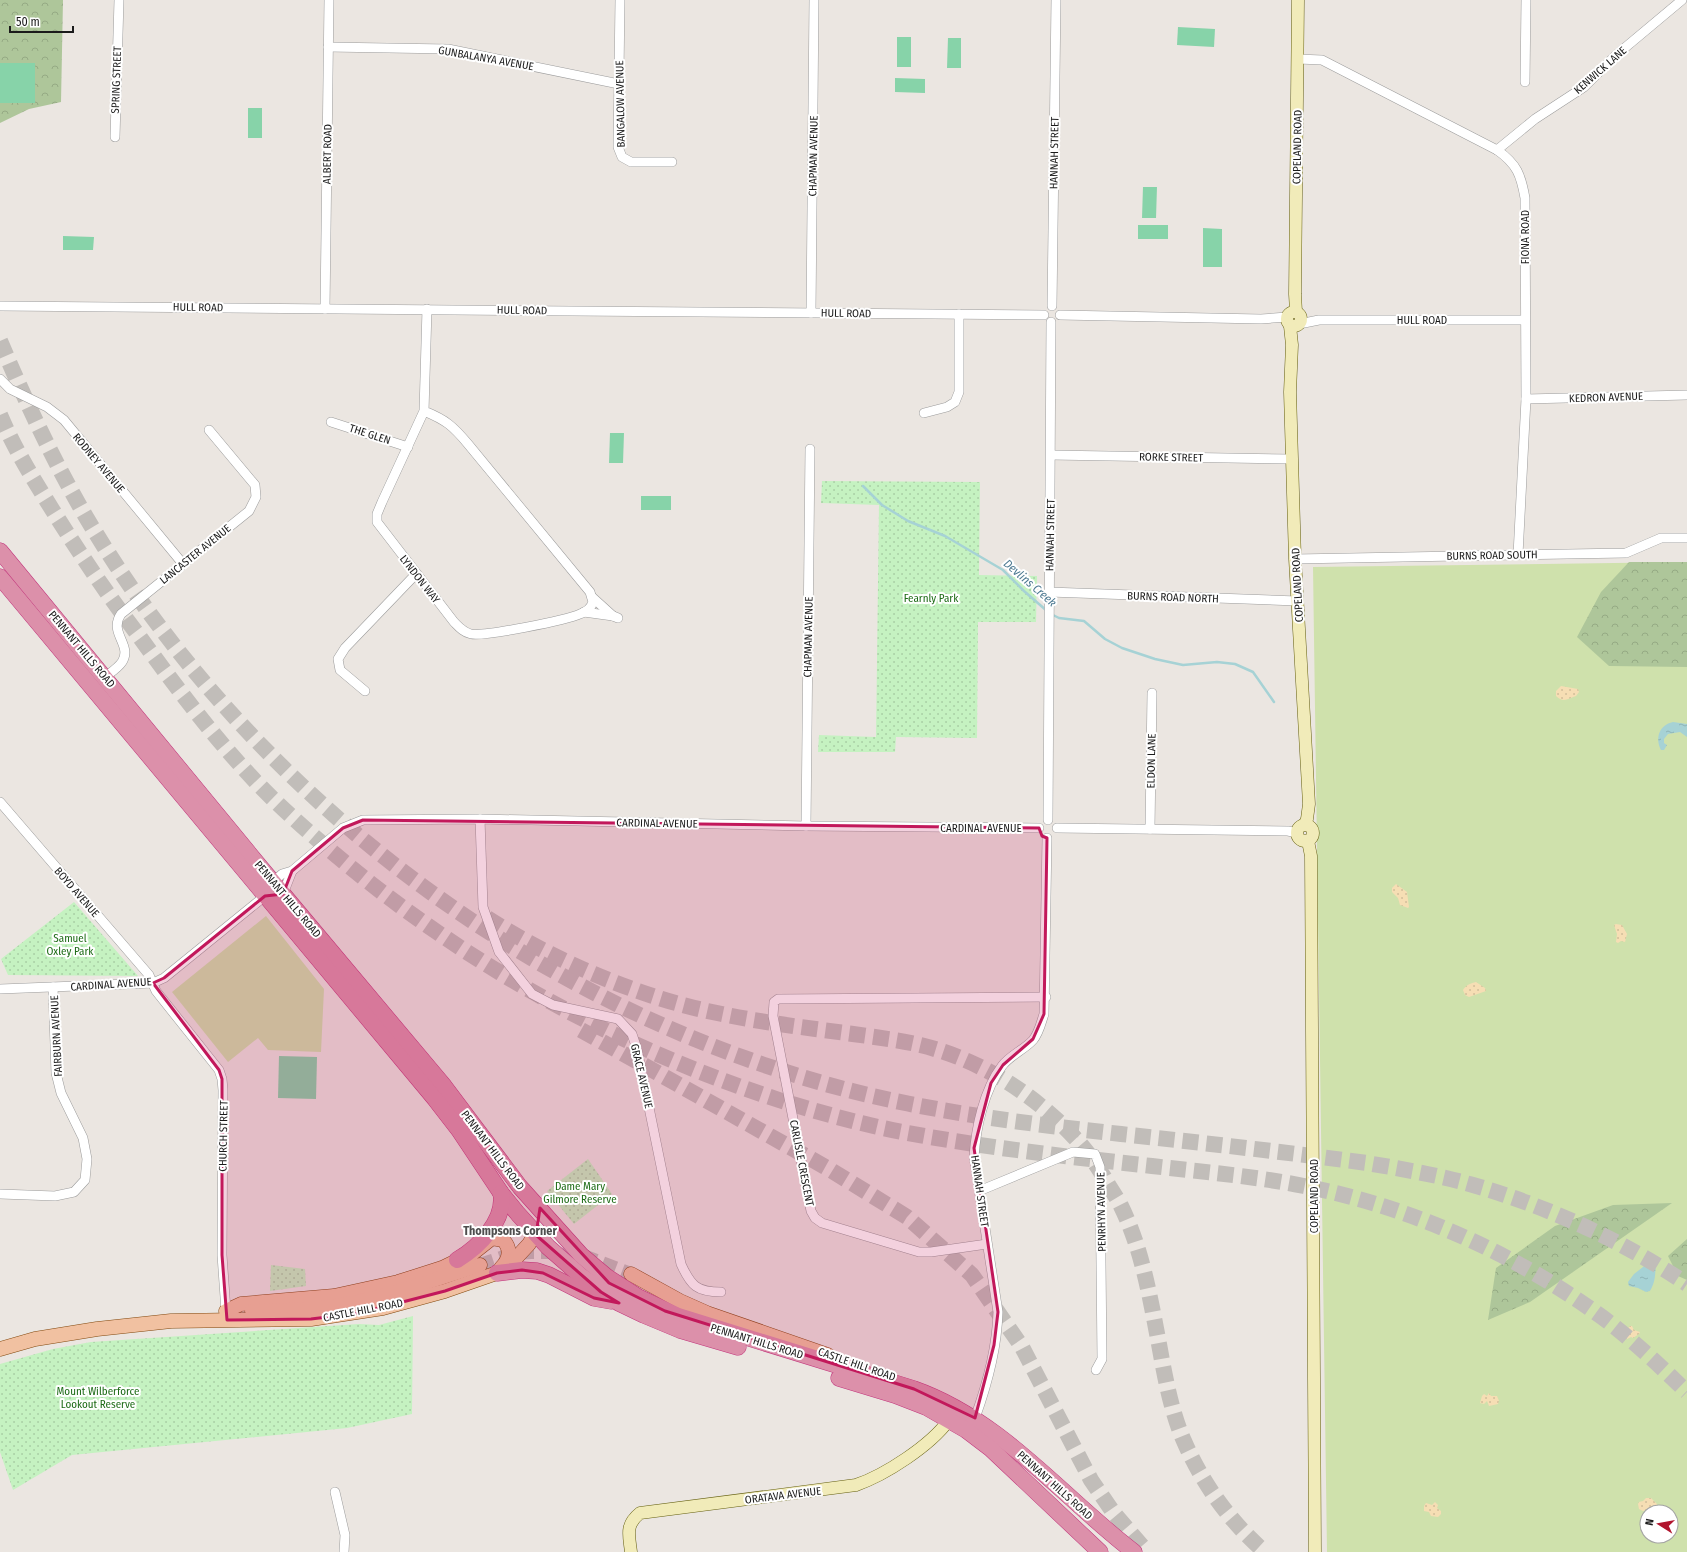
<svg xmlns="http://www.w3.org/2000/svg" width="1687" height="1552" viewBox="0 0 1687 1552" font-family="'Fira Sans Condensed',sans-serif">
  <style>
    .grass { fill: #cfe1ac; fill-rule: evenodd }
    .forest { fill: url(#forest-crowns) }
    .sand { fill: url(#sand-dots) }
    .park { fill: url(#park-dots) }
    .pitch { fill: #87d3a9 }
    .water { fill: url(#water-ripples) }
    .lines { fill: none; stroke-linecap: round; stroke-linejoin: round }
    .stream { stroke: #a6d2d5; stroke-width: 2.5 }
    .primary-tunnel { stroke: #c1bdb9; stroke-width: 14; stroke-dasharray: 14 7; stroke-linecap: butt }
    .highway-tunnel { stroke: #c1bdb9; stroke-width: 16; stroke-dasharray: 16 8; stroke-linecap: butt }
    .street-casing { stroke: #9c9c9c; stroke-width: 10 }
    .secondary-casing { stroke: #645f10; stroke-width: 13 }
    .primary-casing { stroke: #82490f; stroke-width: 15 }
    .highway-casing { stroke: #c2367d; stroke-width: 17 }
    .street { stroke: #fff; stroke-width: 9 }
    .secondary { stroke: #f1ebb9; stroke-width: 12 }
    .primary { stroke: #f1c1a1; stroke-width: 14 }
    .highway { stroke: #dc90aa; stroke-width: 16 }
    .marked { fill: #c2185b; fill-opacity: 0.2; stroke: #c2185b; stroke-width: 3; stroke-linejoin: round }
    .labels { text-anchor: middle; stroke-width: 4; stroke-linejoin: round; paint-order: stroke }
    .street-label { font-size: 11px; fill: #1b1b1b; stroke: #fff }
    .park-label { font-size: 11px; fill: #1d6b16; stroke: #fff }
    .water-label { font-size: 12px; font-style: italic; fill: #4c7991; stroke: #fff }
    .neighbourhood-label { font-size: 12px; font-weight: bold; fill: #4e4e4e; stroke: #fff }
  </style>
  <defs>
    <pattern id="forest-crowns" width="20" height="18" patternUnits="userSpaceOnUse"><rect width="20" height="18" fill="#aec69a"/><path d="M2 6a3 3 0 1 1 6 0M12 15a3 3 0 1 1 6 0" fill="none" stroke="#95aa84"/></pattern>
    <pattern id="sand-dots" width="8" height="8" patternUnits="userSpaceOnUse"><rect width="8" height="8" fill="#f6deb4"/><path d="M2 2h.1M6 6h.1" fill="none" stroke="#d2be9a" stroke-width="1.8" stroke-linecap="round"/></pattern>
    <pattern id="park-dots" width="8" height="8" patternUnits="userSpaceOnUse"><rect width="8" height="8" fill="#c5f2c1"/><path d="M2 2h.1M6 6h.1" fill="none" stroke="#a9cfa5" stroke-width="1.8" stroke-linecap="round"/></pattern>
    <pattern id="water-ripples" width="26" height="14" patternUnits="userSpaceOnUse"><rect width="26" height="14" fill="#a6d2d5"/><path d="M2 4q2-2 4 0t4 0M15 11q2-2 4 0t4 0" fill="none" stroke="#8eb4b6"/></pattern>
  </defs>
  <rect width="100%" height="100%" fill="#ebe6e1"/>
  <g class="grass">
    <path d="M 1687,562 L 1687,1552 L 1327,1552 L 1313,567 ZM 1647,1512 L 1671,1512 L 1671,1536 L 1647,1536 Z"/>
    <polygon points="266,916 324,989 321,1052 268,1050 258,1038 228,1062 172,992"/>
  </g>
  <g class="forest">
    <polygon points="0,0 63,0 61,102 29,109 0,123"/>
    <polygon points="1629,562 1687,562 1687,667 1609,666 1577,637 1601,592"/>
    <polygon points="1672,1203 1530,1302 1488,1320 1496,1268 1555,1226 1613,1205"/>
    <polygon points="1687,1239 1687,1280 1678,1276 1668,1256"/>
  </g>
  <g class="sand">
    <path d="M 1561,686 L 1578,689 L 1579,692 L 1576,696 C 1568,699 1563,703 1556,696 L 1556,691 Z"/>
    <polygon points="1396,884 1407,892 1409,907 1408,908 1400,905 1398,898 1392,892 1392,888"/>
    <polygon points="1616,924 1622,925 1627,934 1625,942 1621,941 1618,943 1616,942 1617,934 1614,925"/>
    <path d="M 1476,982 L 1485,988 L 1486,991 L 1469,997 L 1465,995 L 1463,990 C 1466,985 1471,983 1476,982 Z"/>
    <polygon points="1630,1326 1632,1326 1634,1330 1640,1332 1639,1334 1633,1338 1631,1337 1627,1339 1625,1337 1622,1339 1619,1338 1621,1333 1626,1331"/>
    <polygon points="1489,1393 1491,1396 1497,1396 1499,1401 1498,1404 1489,1406 1487,1401 1484,1404 1480,1403 1482,1396 1484,1394 1487,1396"/>
    <polygon points="1646,1498 1651,1498 1657,1504 1656,1510 1653,1511 1650,1508 1643,1511 1639,1509 1638,1504 1639,1502 1643,1501"/>
    <polygon points="1435,1502 1438,1505 1437,1508 1441,1511 1441,1514 1438,1517 1431,1516 1429,1512 1424,1511 1424,1506 1426,1503 1432,1505"/>
  </g>
  <g class="park">
    <polygon points="822,481 980,482 979,575 1037,576 1036,622 978,622 977,738 896,737 895,752 818,752 819,735 876,737 879,505 821,503"/>
    <polygon points="74,902 138,976 8,975 1,959"/>
    <polygon points="588,1159 612,1194 574,1224 547,1191"/>
    <polygon points="271,1265 305,1269 306,1286 270,1291"/>
    <polygon points="413,1316 412,1414 347,1428 72,1455 13,1490 0,1452 0,1364 53,1349 91,1342 359,1324 379,1325"/>
  </g>
  <g class="pitch">
    <polygon points="1178,27 1215,29 1214,47 1177,45"/>
    <rect x="897" y="37" width="14" height="30"/>
    <polygon points="948,38 961,38 961,68 947,68"/>
    <rect x="0" y="63" width="35" height="40"/>
    <polygon points="895,78 925,79 925,93 895,92"/>
    <rect x="248" y="108" width="14" height="30"/>
    <polygon points="1143,187 1157,187 1156,218 1142,218"/>
    <rect x="1138" y="225" width="30" height="14"/>
    <polygon points="1203,228 1222,229 1222,267 1203,267"/>
    <polygon points="63,236 94,237 93,250 63,250"/>
    <polygon points="610,433 624,433 623,463 609,463"/>
    <rect x="641" y="496" width="30" height="14"/>
    <polygon points="279,1056 317,1057 316,1099 278,1098"/>
  </g>
  <g class="water">
    <path d="M 1673,722 L 1687,724 L 1687,737 L 1680,732 L 1668,734 L 1664,739 L 1664,743 L 1667,745 L 1664,750 L 1661,750 C 1655,738 1659,725 1673,722 Z"/>
    <path d="M 1652,1260 L 1656,1262 C 1655,1273 1656,1281 1650,1291 L 1646,1292 L 1638,1288 L 1629,1286 L 1628,1282 L 1634,1274 Z"/>
  </g>
  <g class="lines">
    <g class="stream">
      <polyline points="863,486 882,505 908,521 945,536 1003,570 1024,591 1047,611"/>
      <polyline points="1051,614 1059,618 1084,621 1105,639 1122,648 1155,659 1183,665 1217,662 1235,664 1253,672 1274,702"/>
    </g>
    <polyline class="primary-tunnel" points="480,1265 516,1253 531,1252 548,1252 586,1257 631,1274"/>
    <g class="highway-tunnel">
      <path d="M 0,341 C 26,402 53,460 86,517 C 253,798 535,1010 852,1091 C 940,1113 1030,1124 1121,1134 C 1203,1143 1285,1152 1367,1163 C 1402,1169 1438,1175 1473,1185 C 1549,1207 1621,1240 1687,1284"/>
      <path d="M 0,415 C 15,450 35,482 55,514 C 80,554 107,594 136,632 C 174,684 213,737 258,784 C 291,818 328,849 365,879 C 489,977 628,1051 779,1100 C 821,1113 864,1125 908,1133 C 989,1148 1070,1157 1152,1166 C 1203,1172 1254,1176 1304,1186 C 1411,1207 1514,1253 1602,1317 C 1633,1340 1660,1366 1687,1392"/>
      <path d="M 487,918 C 554,961 643,999 722,1014 C 765,1023 809,1028 853,1034 C 881,1038 909,1041 935,1049 C 988,1065 1037,1097 1074,1137 C 1086,1149 1095,1163 1104,1177 C 1109,1187 1116,1196 1121,1206 C 1142,1249 1150,1297 1159,1344 C 1165,1377 1171,1411 1184,1441 C 1202,1483 1230,1522 1265,1552"/>
      <polyline points="581,1030 829,1169 907,1217 972,1275 1022,1347 1091,1480 1113,1512 1147,1552"/>
    </g>
    <defs>
      <g id="street">
        <polyline points="620,0 618,147 622,157 631,162 672,162"/>
        <polyline points="328,47 448,49 619,84"/>
        <path d="M 1298,59 L 1322,60 L 1497,150 C 1517,164 1521,175 1525,198 L 1526,399 L 1518,555"/>
        <polyline points="1525,82 1526,0"/>
        <polyline points="115,137 119,0"/>
        <polyline points="1497,150 1535,119 1584,87 1615,56 1682,0"/>
        <polyline points="0,306 1044,315"/>
        <polyline points="1052,306 1056,0"/>
        <polyline points="325,309 329,0"/>
        <polyline points="811,313 814,0"/>
        <polyline points="1060,315 1261,319 1287,317"/>
        <polyline points="1299,324 1319,320 1525,320"/>
        <polyline points="0,379 10,389 47,407 64,420 183,564"/>
        <polyline points="1526,399 1687,395"/>
        <path d="M 424,411 C 446,420 453,426 468,444 L 590,592 L 593,602 C 591,608 586,612 580,614 C 567,620 483,637 471,634 C 463,632 459,627 454,622 L 377,522 L 377,514 L 382,502 L 424,411 L 427,309"/>
        <polyline points="924,413 947,407 955,402 959,392 959,314"/>
        <polyline points="331,422 408,447"/>
        <polyline points="1051,455 1291,459"/>
        <polyline points="1295,559 1626,553 1661,538 1687,538"/>
        <polyline points="1049,592 1297,601"/>
        <polyline points="592,597 613,616 618,618"/>
        <polyline points="584,612 613,616"/>
        <path d="M 105,677 C 110,673 118,668 122,662 C 133,645 108,633 121,614 L 249,511 L 256,497 L 255,485 L 209,430"/>
        <polyline points="365,691 340,670 338,659 345,648 416,574"/>
        <polyline points="0,802 149,975 156,991 219,1070 222,1079 223,1090 222,1255 226,1311"/>
        <path d="M 480,819 L 483,907 L 499,952 L 532,994 L 553,1005 L 618,1019 L 632,1034 L 637,1049 L 681,1264 C 691,1286 697,1292 721,1292"/>
        <polyline points="1048,820 1051,322"/>
        <polyline points="806,826 810,449"/>
        <polyline points="1057,828 1288,831 1297,833"/>
        <polyline points="1150,829 1152,693"/>
        <polyline points="273,882 282,874 292,871 343,828 363,820 480,819 806,826 1039,828"/>
        <polyline points="283,894 292,871"/>
        <polyline points="0,989 153,983 164,978 265,896"/>
        <polyline points="979,1191 1073,1152 1095,1154 1100,1167 1102,1359 1096,1370"/>
        <polyline points="0,1194 55,1196 74,1192 85,1180 87,1159 83,1138 61,1093 56,1073 53,987"/>
        <polyline points="987,1244 931,1252 919,1252 822,1223 815,1218 811,1211 773,1016 774,1002 778,999 1046,997"/>
        <path d="M 975,1418 C 987,1385 997,1347 998,1312 L 974,1157 C 976,1127 984,1090 1002,1066 C 1010,1055 1024,1050 1033,1040 C 1039,1033 1041,1023 1044,1014 L 1047,838"/>
        <polyline points="335,1492 345,1535 344,1552"/>
      </g>
      <g id="secondary">
        <circle cx="1294" cy="319" r="7"/>
        <polyline points="1296,312 1295,294 1298,0"/>
        <polyline points="1290,326 1292,345 1290,392 1295,559 1309,804 1307,819 1305,824"/>
        <circle cx="1305" cy="833" r="8"/>
        <polyline points="1308,841 1311,856 1315,1552"/>
        <path d="M 631,1552 C 629,1535 625,1525 640,1513 L 856,1485 C 885,1475 930,1446 949,1420"/>
      </g>
      <g id="primary">
        <polyline points="631,1274 680,1301 707,1313 828,1355"/>
        <path d="M 226,1311 L 241,1304 L 334,1296 L 398,1282 L 442,1268 L 473,1253 L 492,1238 L 503,1240 C 512,1249 509,1260 501,1268"/>
        <path d="M 252,1311 C 275,1310 297,1311 320,1308 C 375,1302 427,1282 480,1265"/>
        <polyline points="0,1349 35,1339 97,1329 171,1321 311,1319 383,1308 445,1291 497,1273 517,1257 529,1244 535,1234"/>
      </g>
      <g id="highway">
        <path d="M 0,551 L 261,868 L 444,1086 L 520,1187 L 581,1255 L 607,1277 L 638,1297 L 678,1316 L 914,1389 C 1002,1420 1062,1497 1134,1552"/>
        <polyline points="0,577 435,1099 459,1130 501,1193 518,1214 548,1247 581,1276 619,1303 644,1315 680,1330 738,1347"/>
        <path d="M 457,1260 C 479,1247 506,1220 501,1193"/>
        <polyline points="497,1273 522,1270 537,1271 549,1275 594,1298 611,1301"/>
        <polyline points="839,1378 895,1395 926,1407 966,1430 991,1449 1100,1552"/>
      </g>
    </defs>
    <use href="#street" class="street-casing"/>
    <use href="#secondary" class="secondary-casing"/>
    <use href="#primary" class="primary-casing"/>
    <use href="#highway" class="highway-casing"/>
    <use href="#street" class="street"/>
    <use href="#secondary" class="secondary"/>
    <use href="#primary" class="primary"/>
    <use href="#highway" class="highway"/>
  </g>
  <path class="marked" d="M 363,820 L 1039,828 L 1042,836 L 1047,838 L 1044,1014 L 1033,1039 L 1003,1065 L 991,1083 L 974,1148 L 998,1312 L 994,1345 L 975,1418 L 914,1389 L 665,1311 L 609,1283 L 540,1208 L 536,1235 L 601,1292 L 619,1303 L 594,1298 L 543,1273 L 522,1270 L 497,1273 L 445,1291 L 360,1313 L 311,1319 L 227,1320 L 222,1255 L 222,1079 L 219,1070 L 153,983 L 164,978 L 265,896 L 283,894 L 292,871 L 343,828 Z"/>
  <g class="labels">
    <g class="street-label">
      <text transform="translate(486 58) rotate(10)" y="4">GUNBALANYA AVENUE</text>
      <text transform="translate(1600 70) rotate(-41)" y="4">KENWICK LANE</text>
      <text transform="translate(116 80) rotate(-88)" y="4">SPRING STREET</text>
      <text transform="translate(620 104) rotate(-91)" y="4">BANGALOW AVENUE</text>
      <text transform="translate(1297 147) rotate(-89)" y="4">COPELAND ROAD</text>
      <text transform="translate(1054 153) rotate(-89)" y="4">HANNAH STREET</text>
      <text transform="translate(327 154) rotate(-89)" y="4">ALBERT ROAD</text>
      <text transform="translate(813 156) rotate(-89)" y="4">CHAPMAN AVENUE</text>
      <text transform="translate(1525 237) rotate(-90)" y="4">FIONA ROAD</text>
      <text transform="translate(198 307) rotate(1)" y="4">HULL ROAD</text>
      <text transform="translate(522 310) rotate(1)" y="4">HULL ROAD</text>
      <text transform="translate(846 313) rotate(1)" y="4">HULL ROAD</text>
      <text x="1422" y="324">HULL ROAD</text>
      <text transform="translate(1606 397) rotate(-2)" y="4">KEDRON AVENUE</text>
      <text transform="translate(370 434) rotate(18)" y="4">THE GLEN</text>
      <text transform="translate(1171 457) rotate(1)" y="4">RORKE STREET</text>
      <text transform="translate(99 463) rotate(50)" y="4">RODNEY AVENUE</text>
      <text transform="translate(1050 535) rotate(-89)" y="4">HANNAH STREET</text>
      <text transform="translate(195 554) rotate(-39)" y="4">LANCASTER AVENUE</text>
      <text transform="translate(1492 555) rotate(-1)" y="4">BURNS ROAD SOUTH</text>
      <text transform="translate(420 579) rotate(52)" y="4">LYNDON WAY</text>
      <text transform="translate(1297 585) rotate(-93)" y="4">COPELAND ROAD</text>
      <text transform="translate(1173 597) rotate(2)" y="4">BURNS ROAD NORTH</text>
      <text transform="translate(808 637) rotate(-89)" y="4">CHAPMAN AVENUE</text>
      <text transform="translate(82 649) rotate(50)" y="4">PENNANT HILLS ROAD</text>
      <text transform="translate(1151 761) rotate(-89)" y="4">ELDON LANE</text>
      <text transform="translate(657 823) rotate(1)" y="4">CARDINAL AVENUE</text>
      <text x="981" y="832">CARDINAL AVENUE</text>
      <text transform="translate(77 892) rotate(49)" y="4">BOYD AVENUE</text>
      <text transform="translate(288 899) rotate(50)" y="4">PENNANT HILLS ROAD</text>
      <text transform="translate(111 984) rotate(-4)" y="4">CARDINAL AVENUE</text>
      <text transform="translate(56 1036) rotate(-93)" y="4">FAIRBURN AVENUE</text>
      <text transform="translate(642 1076) rotate(77)" y="4">GRACE AVENUE</text>
      <text transform="translate(223 1136) rotate(-89)" y="4">CHURCH STREET</text>
      <text transform="translate(493 1150) rotate(53)" y="4">PENNANT HILLS ROAD</text>
      <text transform="translate(802 1163) rotate(79)" y="4">CARLISLE CRESCENT</text>
      <text transform="translate(980 1191) rotate(82)" y="4">HANNAH STREET</text>
      <text transform="translate(1314 1196) rotate(-90)" y="4">COPELAND ROAD</text>
      <text transform="translate(1101 1212) rotate(-91)" y="4">PENRHYN AVENUE</text>
      <text transform="translate(363 1310) rotate(-11)" y="4">CASTLE HILL ROAD</text>
      <text transform="translate(757 1341) rotate(17)" y="4">PENNANT HILLS ROAD</text>
      <text transform="translate(857 1364) rotate(19)" y="4">CASTLE HILL ROAD</text>
      <text transform="translate(1055 1485) rotate(42)" y="4">PENNANT HILLS ROAD</text>
      <text transform="translate(783 1495) rotate(-7)" y="4">ORATAVA AVENUE</text>
    </g>
    <g class="park-label">
      <text x="931" y="602">Fearnly Park</text>
      <text x="70" y="942">Samuel<tspan x="70" dy="13">Oxley Park</tspan></text>
      <text x="580" y="1190">Dame Mary<tspan x="580" dy="13">Gilmore Reserve</tspan></text>
      <text x="98" y="1395">Mount Wilberforce<tspan x="98" dy="13">Lookout Reserve</tspan></text>
    </g>
    <g class="water-label">
      <text transform="translate(1030 583) rotate(41)" y="4">Devlins Creek</text>
    </g>
    <g class="neighbourhood-label">
      <text x="510" y="1235">Thompsons Corner</text>
    </g>
  </g>
  <g transform="translate(1659 1524) rotate(281)"><circle r="19" fill="#ffffff" stroke="#a4a4a4"/>
  <path d="M0-3L7 15L0 10L-7 15Z" fill="#b1152e"/>
  <text y="-6" font-size="11" font-weight="bold" text-anchor="middle" fill="#1b1b1b">N</text>
  </g>
  <path d="M10 26v6h63v-6" fill="none" stroke="#1b1b1b" stroke-width="2"/>
  <text x="16" y="26" font-size="12" fill="#1b1b1b" stroke="#ffffff" stroke-width="3" paint-order="stroke">50 m</text>
</svg>
